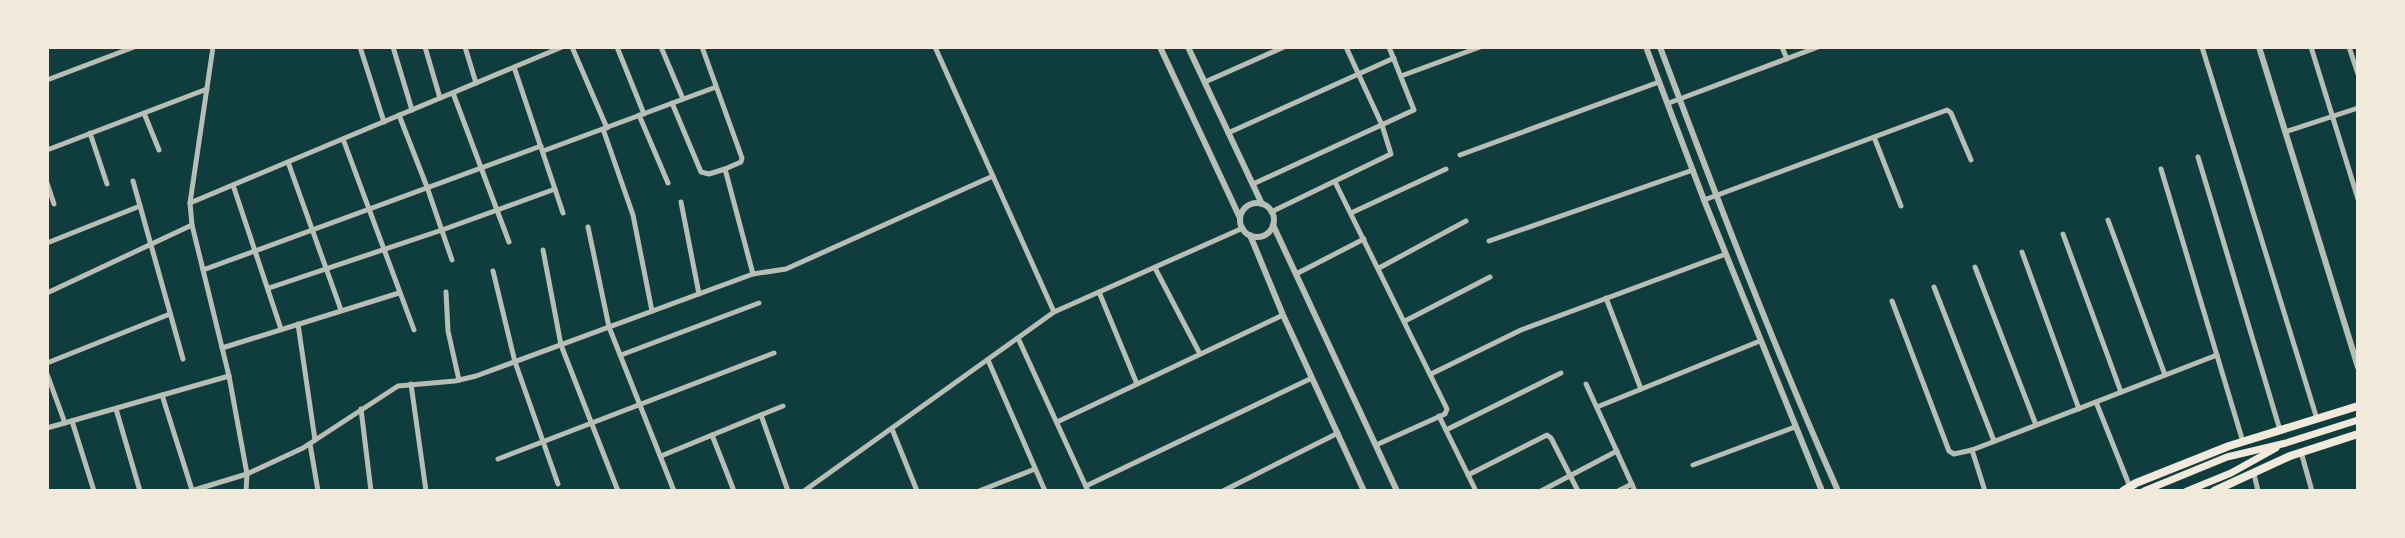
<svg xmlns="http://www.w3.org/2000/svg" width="2405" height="538" viewBox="0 0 2405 538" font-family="'Sofia Sans Condensed',sans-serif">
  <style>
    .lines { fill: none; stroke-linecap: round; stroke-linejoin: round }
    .minor { stroke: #b8beb3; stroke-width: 5 }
    .tertiary { stroke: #b8beb3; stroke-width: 6 }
    .secondary { stroke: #f1e9da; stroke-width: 7 }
    .primary { stroke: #f1e9da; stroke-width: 8 }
  </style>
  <rect width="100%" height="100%" fill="#0f3d3e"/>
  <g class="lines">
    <g class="minor">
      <polyline points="213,47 190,203 192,225 229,376 247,474 246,491"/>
      <polyline points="360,47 384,122"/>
      <polyline points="393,47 412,110"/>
      <polyline points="425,47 440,98"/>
      <polyline points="465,47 476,83"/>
      <polyline points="572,47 607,128"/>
      <polyline points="617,47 644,114"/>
      <polyline points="661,47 683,99"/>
      <polyline points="702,47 742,158 741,162 725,169 753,274"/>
      <polyline points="935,47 1054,312 1243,228"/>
      <polyline points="1782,47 1787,59"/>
      <polyline points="2202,47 2317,419"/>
      <polyline points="2311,47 2358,199"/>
      <polyline points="2349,47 2358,74"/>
      <polyline points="514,67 563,213"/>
      <polyline points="1401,76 1480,47"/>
      <polyline points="47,80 134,47"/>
      <polyline points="1205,82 1284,47"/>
      <polyline points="453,93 509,242"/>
      <polyline points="672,103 701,172 709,174 725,169"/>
      <polyline points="1669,103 1818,47"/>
      <polyline points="144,113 159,150"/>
      <polyline points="399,115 427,187 452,260"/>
      <polyline points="639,115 668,183"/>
      <polyline points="603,129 633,215 652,311"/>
      <polyline points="2285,132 2358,108"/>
      <polyline points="90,133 107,184"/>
      <polyline points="1228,133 1394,58"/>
      <polyline points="1874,137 1901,206"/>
      <polyline points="343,139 414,330"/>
      <polyline points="47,150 207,89"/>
      <polyline points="543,151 716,87"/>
      <polyline points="1460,155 1659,82"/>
      <polyline points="2198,157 2280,430"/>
      <polyline points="288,162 341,310"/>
      <polyline points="2161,169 2243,442"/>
      <polyline points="133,181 183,359"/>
      <polyline points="1335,182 1447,409 1445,414 1376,445"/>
      <polyline points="47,183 54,204"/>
      <polyline points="1253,184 1414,110 1389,47"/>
      <polyline points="233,185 281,329"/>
      <polyline points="1704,200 1947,110 1951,113 1971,160"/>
      <polyline points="681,202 699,294"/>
      <polyline points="190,203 562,47"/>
      <polyline points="1271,212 1391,154 1382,125 1346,47"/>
      <polyline points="1351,213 1446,169"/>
      <polyline points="2108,220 2165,375"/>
      <polyline points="588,227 609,327 674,491"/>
      <polyline points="2063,234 2121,392"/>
      <polyline points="1489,241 1693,170"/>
      <polyline points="47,243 140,206"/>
      <polyline points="543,250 561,345 618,491"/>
      <polyline points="2022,252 2079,409"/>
      <polyline points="1975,267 2036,425"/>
      <polyline points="1155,268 1200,354"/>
      <polyline points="1379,268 1466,221"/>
      <polyline points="203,270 541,146"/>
      <polyline points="493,271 515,362 558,484"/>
      <polyline points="1296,274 1364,239"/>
      <polyline points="1934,287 1994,441"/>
      <polyline points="269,288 442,230 555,189"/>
      <polyline points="446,292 448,331 459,380"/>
      <polyline points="1099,292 1137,384"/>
      <polyline points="47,293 192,225"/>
      <polyline points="1606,298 1641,389"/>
      <polyline points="1892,301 1949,451 1954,454 1972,450 2217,355"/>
      <polyline points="1405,321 1490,277"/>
      <polyline points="298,324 315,440"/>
      <polyline points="1018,338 1088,491"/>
      <polyline points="222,348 399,293"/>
      <polyline points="621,355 759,303"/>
      <polyline points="988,360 1045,491"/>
      <polyline points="47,363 170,314"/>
      <polyline points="47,374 65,423"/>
      <polyline points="1431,374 1521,330 1726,254"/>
      <polyline points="411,384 426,491"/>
      <polyline points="1586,384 1635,491"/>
      <polyline points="162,395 192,490"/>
      <polyline points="2096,402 2130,487"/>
      <polyline points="1597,407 1760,341"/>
      <polyline points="116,409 140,491"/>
      <polyline points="361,409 371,491"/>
      <polyline points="761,415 788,491"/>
      <polyline points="1439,416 1476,491"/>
      <polyline points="72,421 94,491"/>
      <polyline points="1057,422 1283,315"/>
      <polyline points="47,428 229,376"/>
      <polyline points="892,429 917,491"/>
      <polyline points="1446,430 1561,373"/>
      <polyline points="712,435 734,491"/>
      <polyline points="310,444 318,491"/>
      <polyline points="1972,450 1985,491"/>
      <polyline points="2301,452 2312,491"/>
      <polyline points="661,456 783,406"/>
      <polyline points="498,459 774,353"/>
      <polyline points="1693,465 1795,427"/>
      <polyline points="2254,474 2258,491"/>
      <polyline points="1468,475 1547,435 1551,438 1578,491"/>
      <polyline points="1086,486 1312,378"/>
      <polyline points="191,491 247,474 303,448 398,386 455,381 476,376 753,274 786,269 993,176"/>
      <polyline points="804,491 1054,312"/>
      <polyline points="979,491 1035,469"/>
      <polyline points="1223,491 1338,433"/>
      <polyline points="1541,491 1617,451"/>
      <polyline points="1618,491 1632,484"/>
    </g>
    <g class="tertiary">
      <polyline points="1160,47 1240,218"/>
      <polyline points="1188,47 1262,204"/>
      <polyline points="1646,47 1704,200 1822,491"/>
      <path d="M 1660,47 C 1716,196 1773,345 1838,491"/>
      <polyline points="2259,47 2358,367"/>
      <circle cx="1257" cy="220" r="17"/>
      <polyline points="1273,225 1397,491"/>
      <polyline points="1250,235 1283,315 1364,491"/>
    </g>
    <g class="secondary">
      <polyline points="2144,491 2227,457 2286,443 2358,420"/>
      <polyline points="2187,491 2231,473 2276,448"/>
    </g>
    <g class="primary">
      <polyline points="2123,491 2136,483 2229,446 2358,406"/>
      <polyline points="2214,491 2290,456 2358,434"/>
    </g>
  </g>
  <rect width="2405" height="538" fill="none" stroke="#f1e9da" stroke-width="98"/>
</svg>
